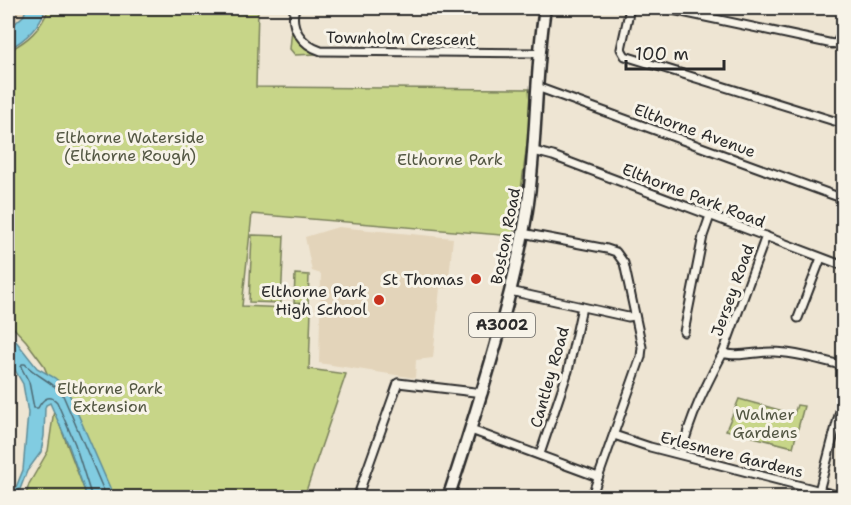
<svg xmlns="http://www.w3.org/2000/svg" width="851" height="505" viewBox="0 0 851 505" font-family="'Shantell Sans',sans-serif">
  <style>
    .built { fill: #e3d4ba }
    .green { fill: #c7d588; stroke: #79805a; stroke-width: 1.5 }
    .water { fill: #81cce1; stroke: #5f8c98; stroke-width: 1.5 }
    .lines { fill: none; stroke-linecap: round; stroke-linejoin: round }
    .shore { stroke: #4d6b74; stroke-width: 1.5 }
    .minor-casing { stroke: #2b2b2b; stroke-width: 11 }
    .primary-casing { stroke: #2b2b2b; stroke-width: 15 }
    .minor { stroke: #f7f3e8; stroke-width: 7 }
    .primary { stroke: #f7f3e8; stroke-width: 10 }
    .poi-dot { fill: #c8321e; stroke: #f7f3e8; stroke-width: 2 }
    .labels { text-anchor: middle; stroke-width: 6; stroke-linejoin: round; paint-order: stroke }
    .shield { fill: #f7f3e8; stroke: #686764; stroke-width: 1.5 }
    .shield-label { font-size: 15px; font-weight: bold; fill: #2b2b2b }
    .street-label { font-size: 16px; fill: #2b2b2b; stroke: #f7f3e8 }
    .park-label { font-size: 16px; fill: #525642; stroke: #f7f3e8 }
    .poi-label { font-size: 16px; fill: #2b2b2b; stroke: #f7f3e8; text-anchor: end }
  </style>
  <rect width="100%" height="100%" fill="#eee5d3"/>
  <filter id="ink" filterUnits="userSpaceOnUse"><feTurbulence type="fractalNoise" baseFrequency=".0167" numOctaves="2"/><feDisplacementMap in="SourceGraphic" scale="12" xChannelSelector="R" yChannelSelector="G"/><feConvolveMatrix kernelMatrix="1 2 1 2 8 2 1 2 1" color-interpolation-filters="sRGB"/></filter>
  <g filter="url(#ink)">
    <g class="built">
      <polygon points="8,8 26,8 24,15 8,30"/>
      <polygon points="338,227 453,238 448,288 440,288 433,358 416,360 415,378 319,363 321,274 312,271 305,237"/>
    </g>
    <g class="green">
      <path d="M 49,8 L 258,8 L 256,87 L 529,89 L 531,113 L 521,190 L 513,236 L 252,214 L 242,306 L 311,309 L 309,369 L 346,374 L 304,497 L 100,497 L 43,364 L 26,341 L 8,322 L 8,51 C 28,41 41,29 49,8 Z"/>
      <path d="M 292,28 C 297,41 304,48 317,54 L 295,55 L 290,49 Z"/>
      <polygon points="252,235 284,236 281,303 249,302"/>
      <polygon points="295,274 309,275 308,304 294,303"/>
      <polygon points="739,399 794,414 797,405 804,406 793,447 726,430"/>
      <polygon points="54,410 87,497 25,498 29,484 48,451"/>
    </g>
    <g class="water">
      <path d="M 26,8 L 46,8 C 39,27 26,40 8,49 L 8,30 L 24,15 Z"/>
      <polygon points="8,331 37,368 55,378 67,389 114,497 87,497 69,446 50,403 46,405 45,408 44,436 41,452 27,471 17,497 12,497 23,470 28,413 23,384 8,358"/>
    </g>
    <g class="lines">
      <path class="shore" d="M 92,498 L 75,444 L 57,402 C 49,393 42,400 38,408 L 34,408 L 29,382 L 21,367 L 22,364 L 25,364 C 36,376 51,381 62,393 L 107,498"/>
      <defs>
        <g id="minor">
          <path d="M 295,8 C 289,27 302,45 321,51 L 538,53"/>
          <polyline points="630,8 621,49 625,56 844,124"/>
          <polyline points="663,8 833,44 837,43 844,28"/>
          <polyline points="537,87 844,199"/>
          <polyline points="534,151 553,156 844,266"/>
          <polyline points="522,233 607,249 616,252 624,263 642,347 641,357 591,498"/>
          <polyline points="510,291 628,317 635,316"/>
          <polyline points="798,318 821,258"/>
          <polyline points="684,332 703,236 710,216"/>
          <polyline points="723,353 766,236"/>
          <polyline points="398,383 483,393"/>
          <polyline points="471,430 598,477"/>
          <polyline points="614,435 650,447 844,497"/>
          <polyline points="540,454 568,371 582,307"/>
          <path d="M 681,454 C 691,415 704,389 723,353 C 736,358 760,351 774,352 C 798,353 821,360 844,366"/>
          <polyline points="819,491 844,396"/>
          <polyline points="357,498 398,383"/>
        </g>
        <path id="primary" d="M 448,498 C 471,429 492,362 510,292 C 517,263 524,233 528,203 C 537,138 535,72 545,8"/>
      </defs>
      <use href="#minor" class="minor-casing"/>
      <use href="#primary" class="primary-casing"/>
      <use href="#minor" class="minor"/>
      <use href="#primary" class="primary"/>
    </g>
  </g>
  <g class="poi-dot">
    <circle cx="476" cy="279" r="6"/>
    <circle cx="379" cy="300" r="6"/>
  </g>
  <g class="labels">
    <rect class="shield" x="469" y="313" width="66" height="24" rx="4.5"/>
    <g class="shield-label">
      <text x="502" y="330">A3002</text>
    </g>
    <g class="street-label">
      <text transform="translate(401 38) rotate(1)" y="6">Townholm Crescent</text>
      <text transform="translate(695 130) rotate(20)" y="6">Elthorne Avenue</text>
      <text transform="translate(694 195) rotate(21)" y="6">Elthorne Park Road</text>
      <text transform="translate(505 236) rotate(-79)" y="6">Boston Road</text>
      <text transform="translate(732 290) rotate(-70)" y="6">Jersey Road</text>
      <text transform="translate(549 377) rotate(-74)" y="6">Cantley Road</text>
      <text transform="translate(732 454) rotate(14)" y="6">Erlesmere Gardens</text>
    </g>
    <g class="park-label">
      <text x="130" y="143">Elthorne Waterside<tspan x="130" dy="18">(Elthorne Rough)</tspan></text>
      <text x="450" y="165">Elthorne Park</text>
      <text x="110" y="394">Elthorne Park<tspan x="110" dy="18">Extension</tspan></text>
      <text x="765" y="420">Walmer<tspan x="765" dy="18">Gardens</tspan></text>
    </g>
    <g class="poi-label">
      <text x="464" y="285">St Thomas</text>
      <text x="367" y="297">Elthorne Park<tspan x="367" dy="18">High School</tspan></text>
    </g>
  </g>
  <rect width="851" height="505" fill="none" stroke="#f7f3e8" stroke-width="30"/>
  <rect x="15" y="15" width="821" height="475" fill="none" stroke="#2b2b2b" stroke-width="2" filter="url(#ink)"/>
  <path d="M626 60v9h98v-9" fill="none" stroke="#2b2b2b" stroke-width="3"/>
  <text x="635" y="60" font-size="18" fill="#2b2b2b" stroke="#f7f3e8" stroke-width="4.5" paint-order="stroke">100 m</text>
</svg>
